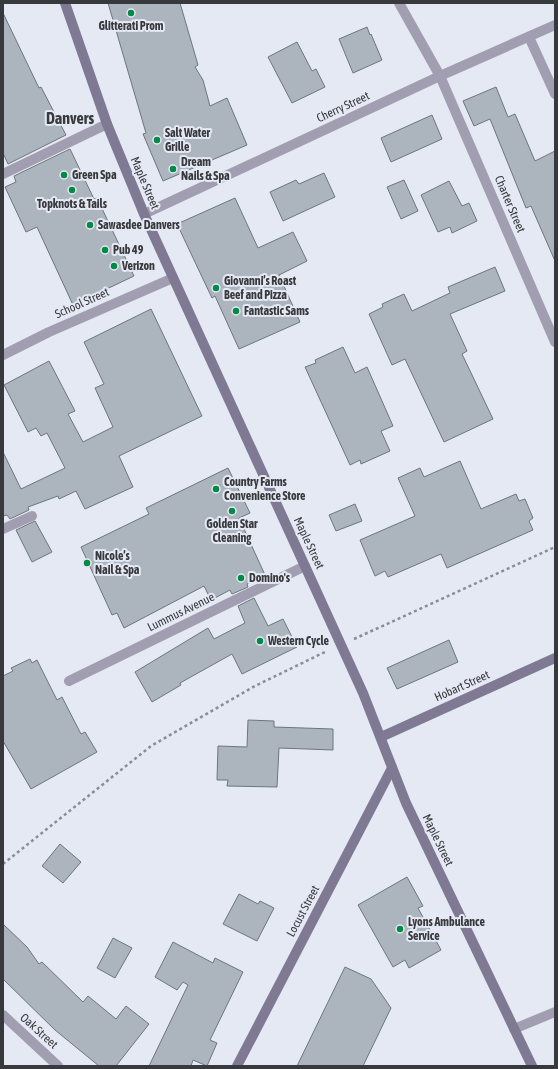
<svg xmlns="http://www.w3.org/2000/svg" width="558" height="1069" viewBox="0 0 558 1069" font-family="'Asap Condensed',sans-serif">
  <style>
    .building { fill: #acb5be; stroke: #6d757d }
    .lines { fill: none; stroke-linecap: round; stroke-linejoin: round }
    .path { stroke: #8a8d94; stroke-width: 2.5; stroke-dasharray: 3 3; stroke-linecap: butt }
    .service { stroke: #a29eb1; stroke-width: 10 }
    .minor { stroke: #a29eb1; stroke-width: 10 }
    .secondary { stroke: #7f7994; stroke-width: 10 }
    .poi-dot { fill: #038946; stroke: #e5e9f4; stroke-width: 1.5 }
    .labels { text-anchor: middle; stroke-width: 4; stroke-linejoin: round; paint-order: stroke }
    .poi-label { font-size: 12px; font-weight: bold; fill: #38393d; stroke: #e5e9f4; text-anchor: start }
    .street-label { font-size: 12px; fill: #38393d; stroke: #e5e9f4 }
    .district-label { font-size: 16px; font-weight: bold; fill: #38393d; stroke: #e5e9f4 }
  </style>
  <rect width="100%" height="100%" fill="#e5e9f4"/>
  <g class="building">
    <polygon points="108,3 180,3 198,65 195,67 203,80 210,106 227,98 247,145 163,181 143,134 146,133"/>
    <polygon points="3,13 39,88 41,87 66,135 8,164 3,153"/>
    <polygon points="367,27 370,35 371,34 382,60 353,73 339,39"/>
    <polygon points="297,42 312,71 316,69 325,87 292,103 268,57"/>
    <polygon points="496,87 508,117 515,114 535,161 555,151 555,261 531,206 526,208 490,119 474,126 463,101"/>
    <polygon points="432,115 442,139 391,162 381,138"/>
    <polygon points="70,149 94,199 97,198 134,276 73,305 37,227 26,232 5,187 16,182 14,176"/>
    <polygon points="324,173 335,197 283,221 270,192 296,180 299,184"/>
    <polygon points="404,180 418,211 401,219 387,187"/>
    <polygon points="449,181 462,206 469,203 477,221 452,233 450,227 438,232 421,195"/>
    <polygon points="235,198 258,248 293,232 307,261 279,275 300,322 239,349 215,296 212,298 177,224"/>
    <polygon points="495,267 505,291 450,314 467,351 462,354 493,419 444,442 405,359 392,365 369,314 383,307 382,304 404,294 412,311 450,293 448,287"/>
    <polygon points="151,309 202,416 119,456 133,487 85,509 76,491 59,499 58,496 28,507 29,510 10,519 7,515 3,516 3,452 21,489 65,468 47,433 41,436 36,428 28,432 4,385 49,361 75,411 68,414 83,442 113,427 95,388 104,384 84,342"/>
    <polygon points="343,347 355,373 367,367 393,426 381,431 390,451 361,464 360,460 350,465 305,367 316,363 315,360"/>
    <polygon points="460,461 481,509 516,494 519,501 525,499 533,518 529,521 533,530 447,568 441,554 388,577 385,571 375,576 360,540 415,516 398,478 420,468 424,477"/>
    <polygon points="228,468 250,513 239,518 265,575 247,584 248,587 232,594 230,590 211,600 204,586 124,628 117,613 112,615 81,547 149,514 146,508"/>
    <polygon points="355,504 362,521 336,531 329,515"/>
    <polygon points="35,521 52,552 32,562 16,530"/>
    <polygon points="254,598 268,626 283,619 297,647 242,674 232,654 180,683 181,685 152,702 135,672 208,628 214,639 245,623 238,606"/>
    <polygon points="449,640 458,662 397,689 387,668"/>
    <polygon points="30,659 32,663 37,660 57,700 62,697 81,734 85,732 97,752 31,789 3,741 3,676 13,671 11,668"/>
    <polygon points="248,720 274,721 274,727 333,729 333,750 279,748 277,787 227,786 228,780 217,780 218,746 247,747"/>
    <polygon points="60,844 81,862 63,883 42,866"/>
    <polygon points="407,877 423,906 418,908 441,950 409,968 405,960 393,967 358,905"/>
    <polygon points="239,894 258,904 260,901 274,908 257,941 223,924"/>
    <polygon points="3,924 27,947 39,964 42,962 83,1002 88,996 116,1019 126,1006 149,1024 116,1066 99,1066 55,1030 3,979"/>
    <polygon points="113,938 132,948 115,978 97,968"/>
    <polygon points="173,942 213,963 215,958 243,972 210,1040 217,1043 207,1066 193,1060 191,1066 149,1066 188,985 183,982 177,990 155,977"/>
    <polygon points="345,967 371,979 391,1008 363,1066 297,1066"/>
  </g>
  <g class="lines">
    <g class="path">
      <polyline points="354,639 555,547"/>
      <polyline points="3,864 151,746 255,686 327,651"/>
    </g>
    <polyline class="service" points="529,37 555,94"/>
    <g class="minor">
      <polyline points="399,3 440,76 555,342"/>
      <polyline points="3,174 107,124"/>
      <polyline points="144,214 440,76 555,25"/>
      <polyline points="3,355 49,332 173,278"/>
      <polyline points="3,529 32,516"/>
      <polyline points="69,681 305,566"/>
      <polyline points="3,1015 58,1066"/>
      <polyline points="514,1029 555,1012"/>
    </g>
    <g class="secondary">
      <polyline points="65,3 107,124 144,214 363,693 406,803 532,1066"/>
      <polyline points="381,737 555,658"/>
      <polyline points="237,1066 392,768"/>
    </g>
  </g>
  <g class="poi-dot">
    <circle cx="131" cy="13" r="4"/>
    <circle cx="157" cy="140" r="4"/>
    <circle cx="173" cy="169" r="4"/>
    <circle cx="64" cy="175" r="4"/>
    <circle cx="72" cy="190" r="4"/>
    <circle cx="90" cy="225" r="4"/>
    <circle cx="105" cy="250" r="4"/>
    <circle cx="114" cy="266" r="4"/>
    <circle cx="216" cy="288" r="4"/>
    <circle cx="236" cy="311" r="4"/>
    <circle cx="216" cy="489" r="4"/>
    <circle cx="232" cy="511" r="4"/>
    <circle cx="87" cy="563" r="4"/>
    <circle cx="241" cy="578" r="4"/>
    <circle cx="260" cy="641" r="4"/>
    <circle cx="400" cy="929" r="4"/>
  </g>
  <g class="labels">
    <g class="poi-label">
      <text x="131" y="30" text-anchor="middle">Glitterati Prom</text>
      <text x="165" y="137">Salt Water<tspan x="165" dy="14">Grille</tspan></text>
      <text x="181" y="166">Dream<tspan x="181" dy="14">Nails &amp; Spa</tspan></text>
      <text x="72" y="179">Green Spa</text>
      <text x="72" y="208" text-anchor="middle">Topknots &amp; Tails</text>
      <text x="98" y="229">Sawasdee Danvers</text>
      <text x="113" y="254">Pub 49</text>
      <text x="122" y="270">Verizon</text>
      <text x="224" y="285">Giovanni’s Roast<tspan x="224" dy="14">Beef and Pizza</tspan></text>
      <text x="244" y="315">Fantastic Sams</text>
      <text x="224" y="486">Country Farms<tspan x="224" dy="14">Convenience Store</tspan></text>
      <text x="232" y="528" text-anchor="middle">Golden Star<tspan x="232" dy="14">Cleaning</tspan></text>
      <text x="95" y="560">Nicole’s<tspan x="95" dy="14">Nail &amp; Spa</tspan></text>
      <text x="249" y="582">Domino's</text>
      <text x="268" y="645">Western Cycle</text>
      <text x="408" y="926">Lyons Ambulance<tspan x="408" dy="14">Service</tspan></text>
    </g>
    <g class="street-label">
      <text transform="translate(343 107) rotate(-25)" y="4">Cherry Street</text>
      <text transform="translate(145 183) rotate(67)" y="4">Maple Street</text>
      <text transform="translate(510 204) rotate(67)" y="4">Charter Street</text>
      <text transform="translate(82 303) rotate(-24)" y="4">School Street</text>
      <text transform="translate(309 543) rotate(65)" y="4">Maple Street</text>
      <text transform="translate(181 612) rotate(-26)" y="4">Lummus Avenue</text>
      <text transform="translate(462 686) rotate(-24)" y="4">Hobart Street</text>
      <text transform="translate(438 840) rotate(64)" y="4">Maple Street</text>
      <text transform="translate(303 911) rotate(-62)" y="4">Locust Street</text>
      <text transform="translate(39 1031) rotate(42)" y="4">Oak Street</text>
    </g>
    <g class="district-label">
      <text x="70" y="124">Danvers</text>
    </g>
  </g>
  <rect width="558" height="1069" fill="none" stroke="#38393d" stroke-width="8"/>
</svg>
